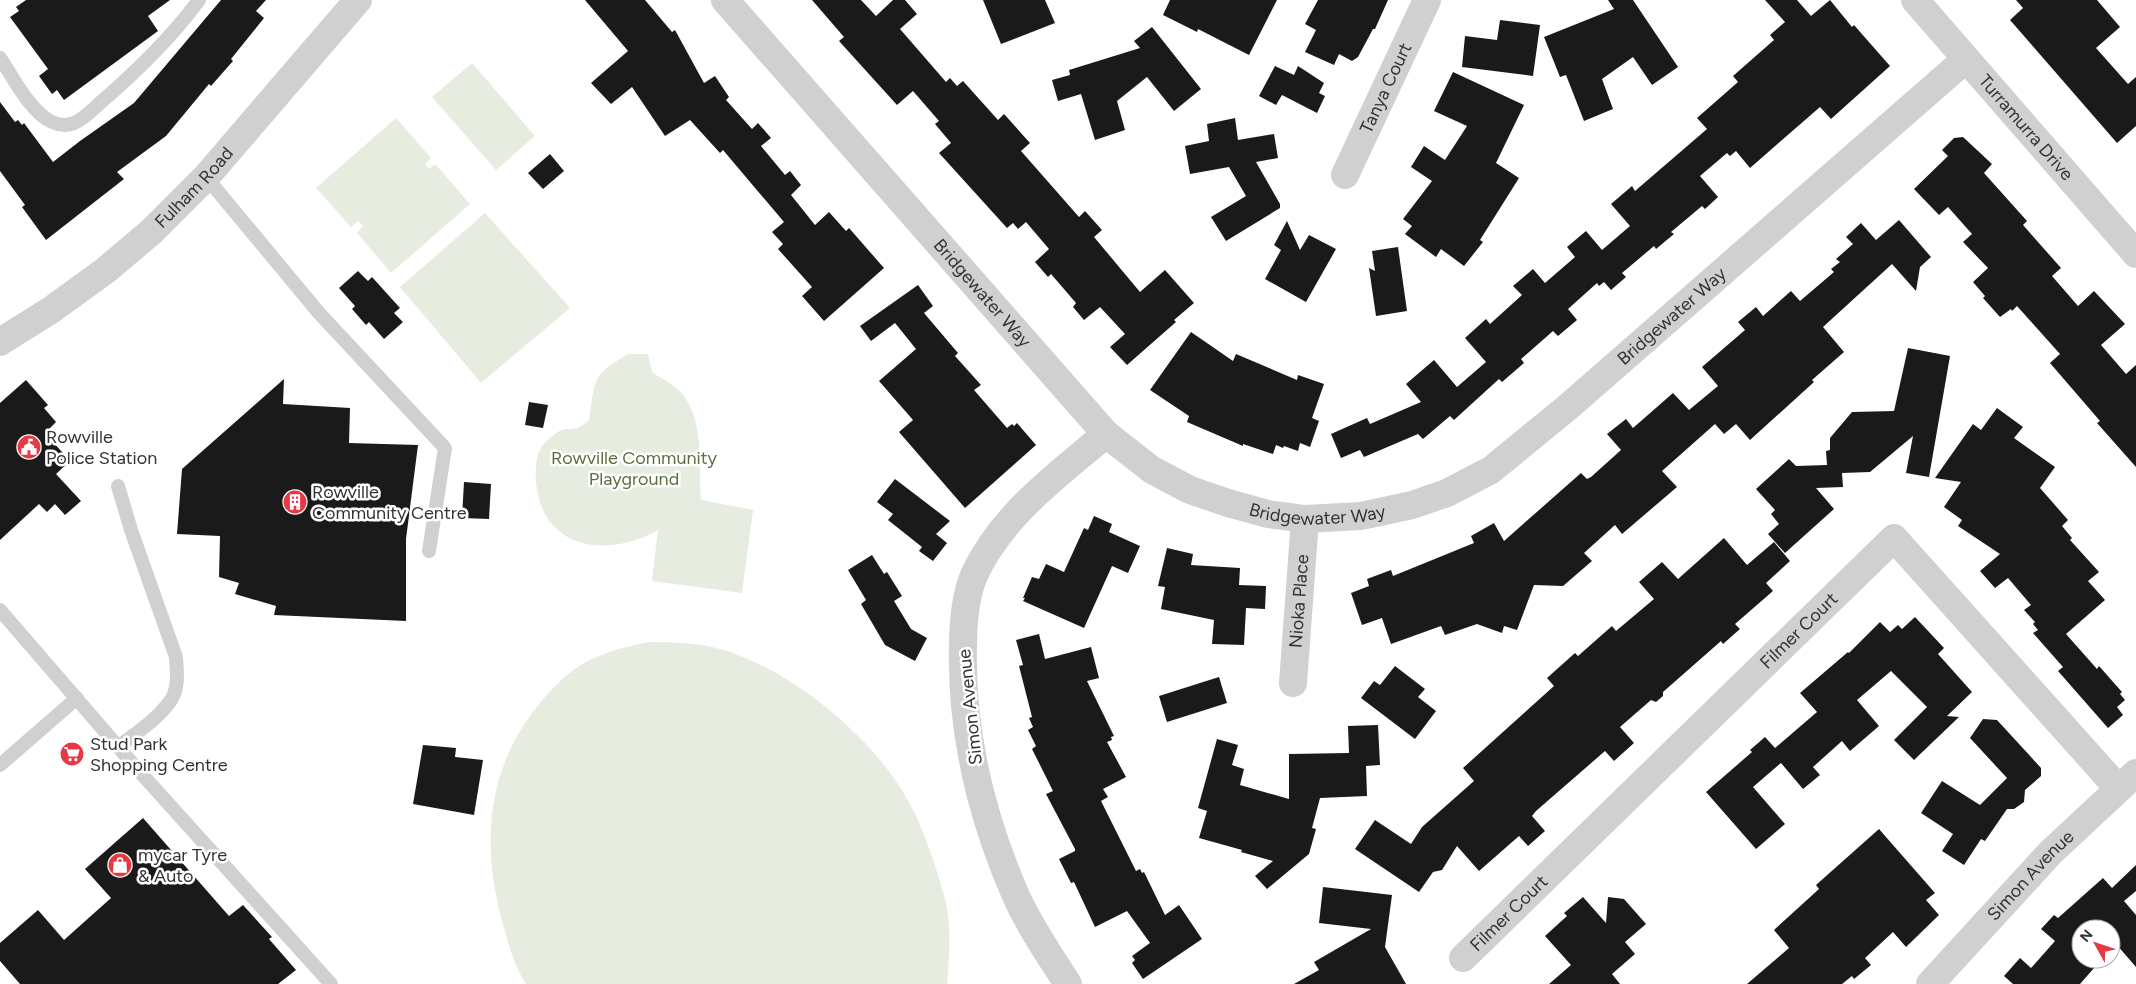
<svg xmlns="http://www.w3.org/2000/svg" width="2136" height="984" viewBox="0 0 2136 984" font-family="Figtree,sans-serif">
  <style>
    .green { fill: #e6ecdf }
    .building { fill: #1a1a1a }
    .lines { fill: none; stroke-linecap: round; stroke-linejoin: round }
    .service { stroke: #d0d0d0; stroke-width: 14 }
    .minor { stroke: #d0d0d0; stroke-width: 28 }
    .labels { text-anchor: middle; stroke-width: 5; stroke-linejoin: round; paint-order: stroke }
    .street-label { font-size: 18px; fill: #333; stroke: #fff }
    .poi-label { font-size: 18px; fill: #333; stroke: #fff; text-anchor: start }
    .park-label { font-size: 18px; fill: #56703f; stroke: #fff }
  </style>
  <rect width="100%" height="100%" fill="#fff"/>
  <g class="green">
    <polygon points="472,63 535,136 496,170 432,97"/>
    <polygon points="396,118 431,158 425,164 429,169 435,164 470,204 391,273 357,233 363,226 358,221 351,227 316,188"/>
    <polygon points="485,213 570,308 481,383 400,287"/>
    <path d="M 628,354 L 648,354 L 652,372 C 662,379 677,386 683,395 C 705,423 698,466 701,500 L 753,510 L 742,593 L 652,581 L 658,530 C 607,559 542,550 536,482 C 535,470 536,454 543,445 C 549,438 557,431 565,429 C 569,429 573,429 577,428 C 581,427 586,422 589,420 C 596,379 590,377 628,354 Z"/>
    <path d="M 649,642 C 675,642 700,643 724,650 C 795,672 879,742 912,808 C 923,829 931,853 938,875 C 941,886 945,897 947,908 C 951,933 949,959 947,984 L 526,984 C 513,964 507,939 501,917 C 481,839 488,766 540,703 C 553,687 570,670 588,661 C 607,651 628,646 649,642 Z"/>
  </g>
  <g class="building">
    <polygon points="26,0 170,0 148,16 158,31 64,100 57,90 52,94 39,76 48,69 10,17 19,11 16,7"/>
    <polygon points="221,0 266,0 256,11 264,18 231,59 233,61 211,86 209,84 166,136 117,172 124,179 46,240 22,207 25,205 0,171 0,102 15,122 18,120 22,125 24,123 53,162 80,141 134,103"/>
    <polygon points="585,0 645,0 672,32 675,30 704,83 715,76 729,97 726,100 752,129 758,123 771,138 761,146 785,175 790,171 801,185 791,195 815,225 829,212 846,231 849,228 884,268 824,321 802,296 812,287 778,249 783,244 772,232 784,222 723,150 720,153 690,120 665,136 632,87 611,104 591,83 628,51"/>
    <polygon points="812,0 861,0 876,16 893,0 905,0 917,14 900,29 946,82 950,78 957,86 963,81 998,120 1004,114 1030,143 1021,151 1079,217 1085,211 1102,230 1094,237 1140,292 1165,270 1194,303 1174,320 1176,322 1127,365 1110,347 1125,334 1100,307 1084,320 1073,307 1076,303 1051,274 1048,277 1035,262 1049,249 1026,222 1018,229 1013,223 1007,228 939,153 951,143 935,124 939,121 913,91 897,105 839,41 844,37"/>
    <polygon points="983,0 1045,0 1055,23 1001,44"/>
    <polygon points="1170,0 1277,0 1249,55 1198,29 1197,32 1163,15"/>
    <polygon points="1318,0 1388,0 1375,29 1373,29 1358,57 1352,61 1339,54 1334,65 1305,52 1316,30 1305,24"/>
    <polygon points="1608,0 1633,0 1678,67 1652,85 1633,57 1602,79 1613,109 1584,121 1566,75 1560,77 1544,37 1614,9"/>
    <polygon points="1765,0 1797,0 1811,16 1830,0 1852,27 1854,25 1890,66 1831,119 1820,107 1750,168 1736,151 1730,156 1727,153 1700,176 1718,197 1705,209 1702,206 1671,232 1674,234 1656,249 1654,246 1622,273 1626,277 1611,290 1604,282 1599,286 1597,283 1568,309 1577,320 1558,336 1553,331 1521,359 1524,363 1502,382 1499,379 1454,420 1450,416 1423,439 1418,434 1364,457 1360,450 1341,458 1331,434 1367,418 1370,424 1421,402 1406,384 1434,360 1457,387 1486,362 1465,338 1486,319 1490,324 1522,295 1513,286 1533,269 1545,283 1575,257 1567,247 1586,231 1602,250 1630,226 1611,204 1632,186 1635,191 1707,129 1697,118 1738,82 1733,76 1774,40 1770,35 1785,22"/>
    <polygon points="2016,0 2097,0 2120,27 2096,48 2128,84 2136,77 2136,126 2117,143 2010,20 2023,8"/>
    <polygon points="1500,20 1540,25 1533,76 1462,67 1465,36 1497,40"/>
    <polygon points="1152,27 1201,89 1174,111 1147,77 1117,101 1125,130 1095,140 1081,94 1058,101 1052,80 1070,75 1069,70 1140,48 1134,41"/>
    <polygon points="1275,66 1294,75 1298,66 1324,83 1319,93 1325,96 1317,113 1282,95 1276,105 1259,96"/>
    <polygon points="1453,72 1524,105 1496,163 1519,178 1480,240 1483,242 1464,266 1441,249 1436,257 1405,234 1412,226 1403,219 1432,181 1411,167 1424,146 1445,160 1467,126 1434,111"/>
    <polygon points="1235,118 1238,140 1274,134 1278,158 1256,162 1280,204 1280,208 1226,241 1211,217 1246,196 1229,167 1190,174 1185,146 1209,141 1207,124"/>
    <polygon points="1963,137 1992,164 1984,173 2027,221 2023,225 2061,268 2052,276 2078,306 2094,291 2125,324 2101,345 2126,374 2136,365 2136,467 2097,423 2100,421 2050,363 2060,354 2017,306 2012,311 2011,309 2000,317 1983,298 1985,296 1973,282 1988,268 1963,242 1972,234 1948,207 1939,215 1914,189 1948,156 1942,150 1954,138"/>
    <polygon points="550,154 564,171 543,189 528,173"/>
    <polygon points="1899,220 1931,257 1920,267 1916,291 1892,264 1823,327 1844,352 1812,380 1814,382 1750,440 1736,424 1724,434 1715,424 1662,471 1677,487 1622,534 1615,525 1584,553 1592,561 1563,586 1534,585 1517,630 1504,626 1502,633 1477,624 1445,635 1441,626 1391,644 1382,618 1362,625 1351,593 1369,586 1367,579 1391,570 1393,576 1474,543 1471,536 1494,523 1504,541 1581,473 1587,479 1591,477 1621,450 1607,434 1626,419 1633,428 1673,393 1689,410 1718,386 1702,367 1745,330 1738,322 1756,307 1763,316 1791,291 1800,301 1834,272 1831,269 1840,262 1836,259 1853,244 1846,237 1861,223 1876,240"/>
    <polygon points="1287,221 1300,250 1309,235 1336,249 1306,302 1265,279 1281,250 1274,245"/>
    <polygon points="1398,247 1407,311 1376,316 1369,268 1375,271 1372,251"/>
    <polygon points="358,271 368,281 372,277 400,308 394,313 403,322 384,339 369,322 366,325 352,309 355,306 339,288"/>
    <polygon points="918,285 933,306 924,313 958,353 955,356 981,385 974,390 1007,428 1012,424 1014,426 1017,423 1036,445 965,508 899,432 913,420 879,381 916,349 895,323 871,341 860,326"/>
    <polygon points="1191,332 1233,361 1236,354 1297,380 1298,375 1324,384 1312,418 1319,421 1310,447 1300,443 1298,451 1284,446 1283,448 1276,445 1273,454 1243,444 1243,446 1187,422 1189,416 1150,390"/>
    <polygon points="1908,348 1950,356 1929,477 1906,473 1913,436 1870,472 1842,473 1843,487 1816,488 1834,509 1785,553 1768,534 1779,524 1771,514 1775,510 1756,489 1789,459 1796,466 1827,465 1826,451 1830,450 1830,438 1852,412 1894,411"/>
    <polygon points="284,379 283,404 350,408 349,443 418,445 406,539 406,621 274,615 276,606 235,594 239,583 219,577 220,536 177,534 182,469"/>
    <polygon points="26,380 48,405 44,408 56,422 45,433 70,461 56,474 81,501 65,515 55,504 47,512 39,504 0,540 0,403"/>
    <polygon points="529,402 548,405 543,428 525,425"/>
    <polygon points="1997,408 2023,427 2014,438 2055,467 2040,488 2068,520 2062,526 2072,538 2070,540 2099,572 2088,581 2105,600 2066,634 2097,669 2099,666 2122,692 2120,694 2125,700 2117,707 2123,715 2108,728 2058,671 2063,667 2033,633 2038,630 2033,624 2035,622 2024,610 2031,605 2008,578 1995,588 1980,571 2000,554 1958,526 1962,520 1944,507 1961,482 1935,478 1973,424 1981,430"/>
    <polygon points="895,479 950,521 936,534 947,543 933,561 919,551 922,547 888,520 893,514 877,502"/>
    <polygon points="464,482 491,484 489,519 462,518"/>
    <polygon points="1094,516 1112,524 1109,532 1140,546 1128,573 1112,566 1084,628 1023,601 1025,598 1023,598 1032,577 1039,579 1046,564 1064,572 1084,528 1088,530"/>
    <polygon points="1724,538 1747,565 1774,542 1790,561 1766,583 1773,591 1735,624 1740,629 1723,644 1721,641 1663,692 1663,696 1656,702 1651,700 1620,727 1634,743 1614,761 1605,751 1536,811 1532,816 1545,831 1528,846 1519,836 1479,871 1457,846 1442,870 1433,872 1419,892 1355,849 1375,820 1411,844 1422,827 1474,781 1463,768 1554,686 1547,678 1575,653 1578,656 1612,626 1616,631 1654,599 1639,582 1662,562 1678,579"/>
    <polygon points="1167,548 1193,554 1191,565 1240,568 1239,585 1266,586 1265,609 1246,608 1244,645 1212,644 1214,620 1161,609 1165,587 1158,586"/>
    <polygon points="872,555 884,574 887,572 902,596 894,601 911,629 927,638 915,661 885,645 861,604 866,600 848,570"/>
    <polygon points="1915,617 1944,648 1938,654 1972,692 1947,716 1959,717 1914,760 1894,740 1927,707 1891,671 1857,700 1879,726 1850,751 1842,741 1813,767 1820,775 1803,789 1781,763 1753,787 1785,824 1756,849 1706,792 1752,752 1750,750 1765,737 1775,748 1817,712 1800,693 1848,652 1849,653 1880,622 1890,632 1898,625 1902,629"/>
    <polygon points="1039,634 1045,659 1091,647 1099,678 1087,681 1114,736 1111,737 1112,740 1107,742 1126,777 1103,789 1108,797 1101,801 1136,871 1140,869 1142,873 1144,872 1165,915 1179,905 1202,939 1143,979 1132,963 1135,960 1132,956 1150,943 1127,911 1095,927 1074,882 1071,883 1059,859 1075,851 1075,849 1046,794 1053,791 1032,749 1036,746 1028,730 1033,727 1029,718 1032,717 1019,666 1023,665 1016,640"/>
    <polygon points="1395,666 1425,689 1418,697 1436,711 1415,739 1361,698 1374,681 1380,685"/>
    <polygon points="1219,677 1227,703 1167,722 1159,696"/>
    <polygon points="1983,719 1997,720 2041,768 2041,776 2025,790 2024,802 2014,809 2007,809 1985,841 1981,839 1964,865 1942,851 1953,834 1921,813 1942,781 1980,805 2007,778 1970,738"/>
    <polygon points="1378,725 1380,765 1366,766 1367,796 1320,798 1312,828 1316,829 1309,854 1267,889 1255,876 1273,861 1241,852 1242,850 1199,838 1207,811 1198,808 1217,739 1238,745 1232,765 1244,769 1240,785 1289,799 1289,754 1349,753 1348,726"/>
    <polygon points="423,745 456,748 455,757 483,760 474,815 413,804"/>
    <polygon points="143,818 229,916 243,905 272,937 269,939 296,970 278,984 20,984 0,961 0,943 38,910 64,940 111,898 85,869"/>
    <polygon points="1879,829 1935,893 1926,900 1939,915 1906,947 1893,932 1865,958 1871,965 1854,979 1852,976 1842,984 1747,984 1789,948 1774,930 1819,889 1816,885"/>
    <polygon points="2136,865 2136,891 2124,901 2136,915 2136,967 2116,944 2111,949 2111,929 2081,929 2081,959 2102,959 2080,984 2013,984 2004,976 2020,958 2031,968 2055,941 2041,929 2054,915 2058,918 2103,878 2112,888"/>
    <polygon points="1323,887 1392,895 1385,947 1406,984 1294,984 1319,970 1314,962 1371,929 1319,923"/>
    <polygon points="1583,897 1606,923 1608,897 1624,899 1646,924 1625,942 1635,954 1612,974 1620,984 1549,984 1571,965 1545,936 1567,916 1564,913"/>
  </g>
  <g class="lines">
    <g class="service">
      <path d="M 0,58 C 13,77 30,112 52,122 C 59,125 67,126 74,123 C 85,118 93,109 101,102 C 137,71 171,38 199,0"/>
      <polyline points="206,177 319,313 445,448 429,551"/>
      <path d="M 118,486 L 131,530 L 176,657 C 177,671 179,688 171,700 C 158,719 136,733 118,747"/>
      <polyline points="0,610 139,771 331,984"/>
      <polyline points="0,765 77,698"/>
    </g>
    <g class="minor">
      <path id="s1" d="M 725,0 L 1106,434 L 1152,470 L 1190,490 L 1228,503 L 1268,514 L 1305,519 L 1361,516 L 1412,505 L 1447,493 L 1491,470 L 1568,407 L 1966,59"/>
      <path id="s2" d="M 1915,0 L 2136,254"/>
      <path id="s3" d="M 1345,175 L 1427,0"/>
      <path id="s4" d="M 0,342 L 51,310 L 106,270 L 151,232 L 206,177 L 358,0"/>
      <path id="s5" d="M 1293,683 L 1305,519"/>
      <path id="s6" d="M 1463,958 L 1894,538 L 2118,788"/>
      <path d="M 1068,984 C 1050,956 1030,927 1016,896 C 982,818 961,732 963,647 C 963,623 965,595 975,573 C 1003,514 1058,475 1106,434"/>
      <path id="s7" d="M 1930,984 L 2050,853 L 2136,773"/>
    </g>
  </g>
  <defs>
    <symbol id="civic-disc" viewBox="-11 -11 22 22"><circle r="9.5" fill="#e63946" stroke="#fff"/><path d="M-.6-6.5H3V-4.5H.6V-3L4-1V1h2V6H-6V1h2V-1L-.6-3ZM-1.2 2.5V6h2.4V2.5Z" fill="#fff"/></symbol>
    <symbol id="building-disc" viewBox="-11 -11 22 22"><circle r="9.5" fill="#e63946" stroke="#fff"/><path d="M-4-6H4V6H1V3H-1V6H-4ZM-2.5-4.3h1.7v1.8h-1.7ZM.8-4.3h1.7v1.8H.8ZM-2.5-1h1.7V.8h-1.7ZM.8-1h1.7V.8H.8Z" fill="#fff"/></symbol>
    <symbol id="supermarket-disc" viewBox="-11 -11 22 22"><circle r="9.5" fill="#e63946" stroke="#fff"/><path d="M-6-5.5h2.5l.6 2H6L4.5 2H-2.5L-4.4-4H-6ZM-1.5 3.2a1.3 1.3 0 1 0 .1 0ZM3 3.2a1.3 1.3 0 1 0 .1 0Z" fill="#fff"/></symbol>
    <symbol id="shop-disc" viewBox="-11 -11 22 22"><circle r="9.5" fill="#e63946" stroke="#fff"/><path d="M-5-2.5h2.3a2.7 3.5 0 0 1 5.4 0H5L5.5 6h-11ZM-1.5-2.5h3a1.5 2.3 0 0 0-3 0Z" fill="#fff"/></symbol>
  </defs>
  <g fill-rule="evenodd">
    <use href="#civic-disc" x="15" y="433" width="28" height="28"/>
    <use href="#building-disc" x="281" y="488" width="28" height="28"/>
    <use href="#supermarket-disc" x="58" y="740" width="28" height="28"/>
    <use href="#shop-disc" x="106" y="851" width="28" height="28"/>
  </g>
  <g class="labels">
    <g class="street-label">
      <text dy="6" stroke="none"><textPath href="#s3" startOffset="96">Tanya Court</textPath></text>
      <text dy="6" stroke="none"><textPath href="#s2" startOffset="169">Turramurra Drive</textPath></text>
      <text dy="6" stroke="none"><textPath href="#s4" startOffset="249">Fulham Road</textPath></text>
      <text dy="6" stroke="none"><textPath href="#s1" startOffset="390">Bridgewater Way</textPath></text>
      <text dy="6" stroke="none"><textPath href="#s1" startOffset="1230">Bridgewater Way</textPath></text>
      <text dy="6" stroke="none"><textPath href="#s1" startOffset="810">Bridgewater Way</textPath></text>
      <text dy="6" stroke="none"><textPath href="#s5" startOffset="82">Nioka Place</textPath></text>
      <text dy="6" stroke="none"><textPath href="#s6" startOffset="469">Filmer Court</textPath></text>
      <text transform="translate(970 707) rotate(-96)" y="6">Simon Avenue</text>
      <text dy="6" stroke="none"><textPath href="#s7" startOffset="148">Simon Avenue</textPath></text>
      <text dy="6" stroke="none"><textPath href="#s6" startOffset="64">Filmer Court</textPath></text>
    </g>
    <g class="poi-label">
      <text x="46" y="443">Rowville<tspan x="46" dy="21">Police Station</tspan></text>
      <text x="312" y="498">Rowville<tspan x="312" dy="21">Community Centre</tspan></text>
      <text x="90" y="750">Stud Park<tspan x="90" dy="21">Shopping Centre</tspan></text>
      <text x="138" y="861">mycar Tyre<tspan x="138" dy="21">&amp; Auto</tspan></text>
    </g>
    <g class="park-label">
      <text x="634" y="464">Rowville Community<tspan x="634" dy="21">Playground</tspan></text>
    </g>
  </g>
  <g transform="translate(2096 944) rotate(310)"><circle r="24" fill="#ffffff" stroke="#adadad"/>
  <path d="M0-4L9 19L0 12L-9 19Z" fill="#e63946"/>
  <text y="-8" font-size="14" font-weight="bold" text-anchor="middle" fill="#333333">N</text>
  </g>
</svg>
